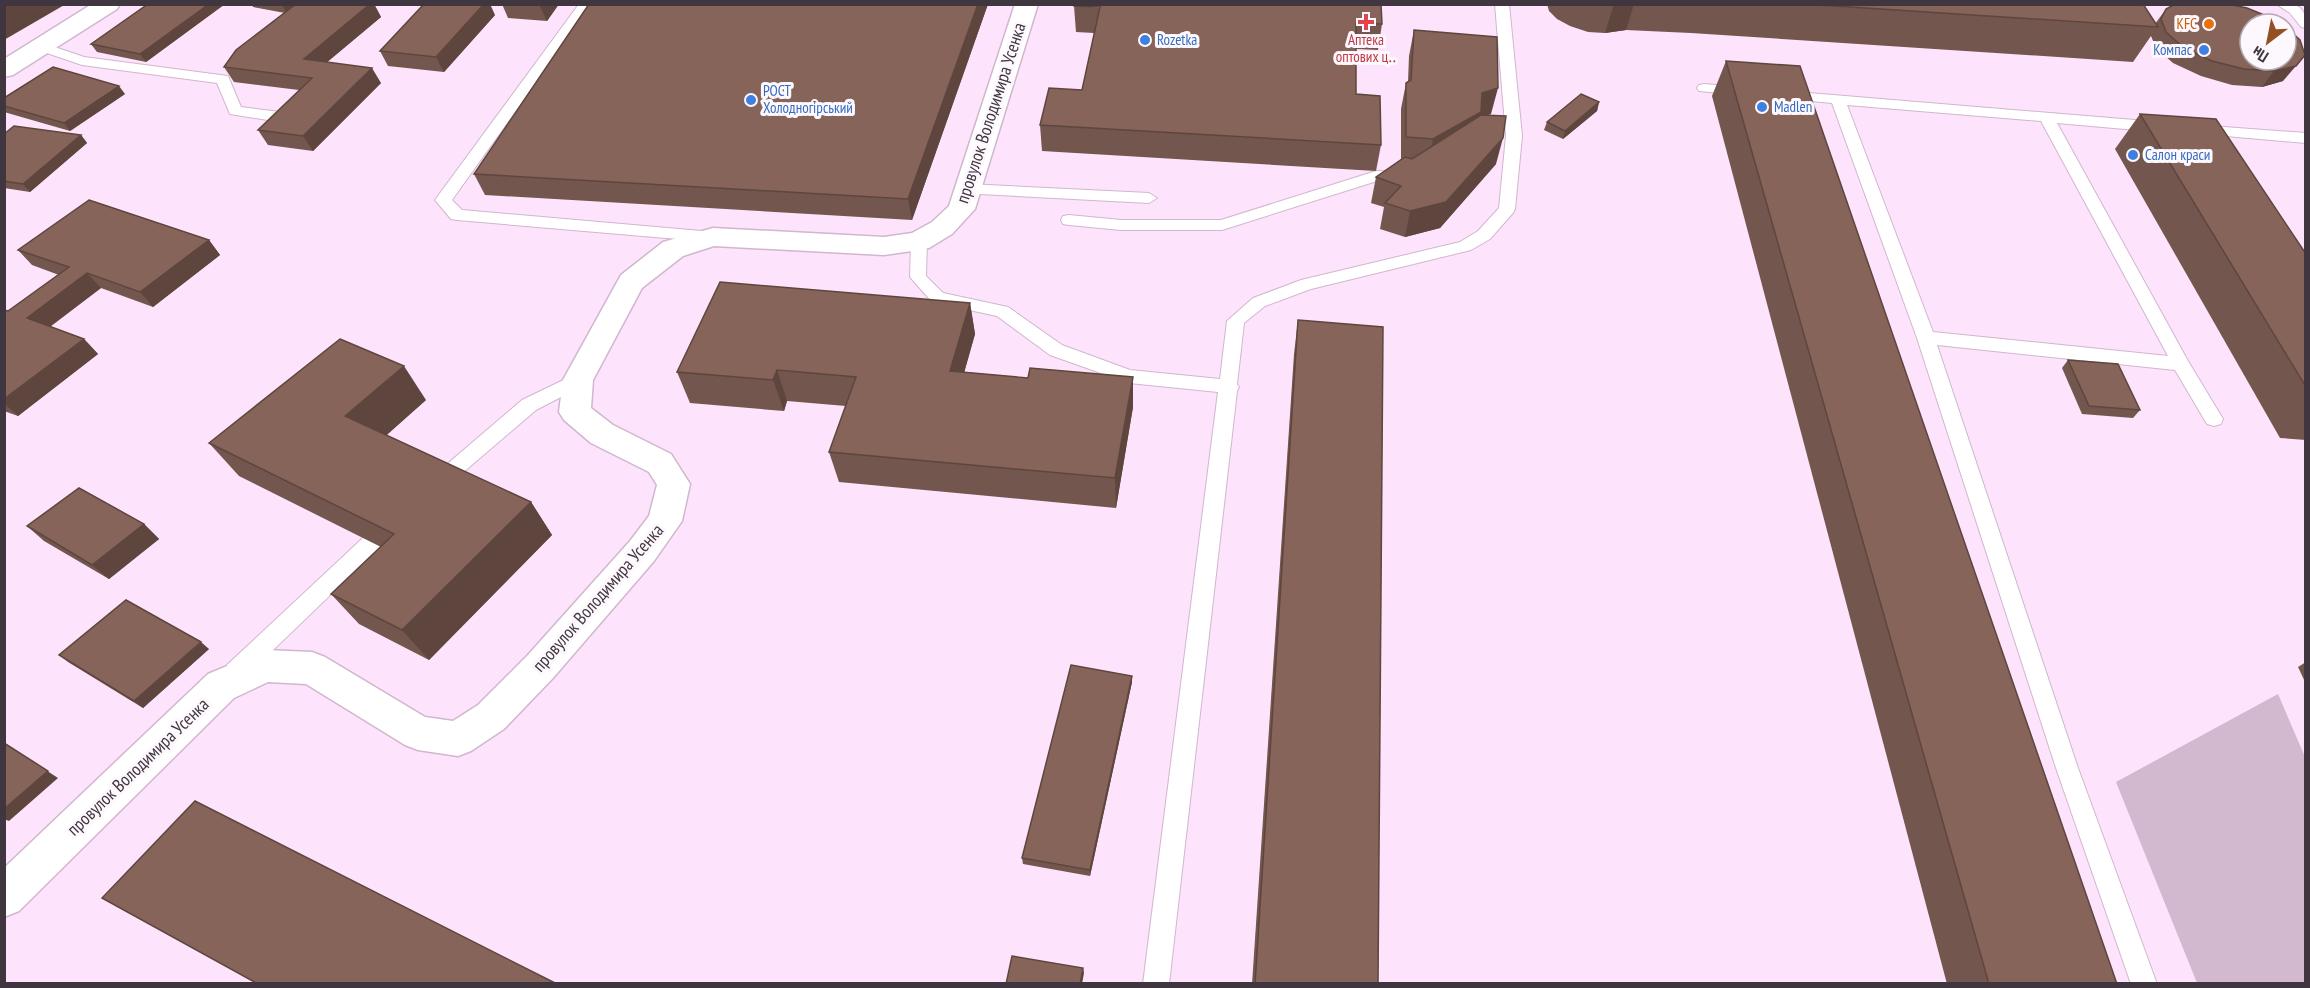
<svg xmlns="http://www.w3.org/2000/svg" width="2310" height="988" viewBox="0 0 2310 988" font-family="'PT Sans Narrow',sans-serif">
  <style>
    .green { fill: #d2b9d0 }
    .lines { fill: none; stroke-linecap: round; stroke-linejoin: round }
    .service-casing { stroke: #d0b7cd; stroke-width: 2 }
    .minor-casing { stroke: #d0b7cd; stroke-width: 3 }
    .tertiary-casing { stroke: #d0b7cd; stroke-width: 3 }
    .service { fill: #fff; fill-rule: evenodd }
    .minor { fill: #fff; fill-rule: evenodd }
    .tertiary { fill: #fff; fill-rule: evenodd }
    .wall { fill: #73564d }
    .shaded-wall { fill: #5e463f }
    .building { fill: #86645a; stroke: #5e463f; stroke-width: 1.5 }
    .health-dot { fill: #e0444e; stroke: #fdf8fd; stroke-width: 2 }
    .food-dot { fill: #e8710a; stroke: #fdf8fd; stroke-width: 2 }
    .shop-dot { fill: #3f7fe0; stroke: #fdf8fd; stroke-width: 2 }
    .labels { text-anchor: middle; stroke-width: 6; stroke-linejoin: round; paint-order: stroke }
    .far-food-label { font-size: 15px; fill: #c56008; stroke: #fdf8fd; text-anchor: end }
    .far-shop-label { font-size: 15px; fill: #366cbe; stroke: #fdf8fd; text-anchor: start }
    .far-health-label { font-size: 15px; fill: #be3a42; stroke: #fdf8fd }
    .street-label { font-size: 18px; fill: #40363f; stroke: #fdf8fd }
  </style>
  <rect width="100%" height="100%" fill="#fde3fb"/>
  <polygon class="green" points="2278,694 2305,757 2305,983 2197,983 2116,782"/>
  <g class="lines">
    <defs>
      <g id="service">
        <polygon points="579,4 592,4 452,200 462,210 713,232 719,233 721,237 719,241 713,242 457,220 451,219 435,200"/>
        <polygon points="1495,4 1509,4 1522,136 1515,209 1513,213 1490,239 1471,250 1311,289 1265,306 1244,323 1237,384 1239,387 1237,391 1169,984 1143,984 1218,392 1129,383 1050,355 997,316 932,302 910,277 911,241 913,237 925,237 927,241 926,276 943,293 1008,307 1062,345 1130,370 1220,379 1227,321 1253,298 1301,280 1460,242 1478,231 1499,208 1506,136"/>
        <path d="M 2276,4 C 2297,4 2306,4 2306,28 L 2301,27 L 2290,13 Z"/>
        <polygon points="43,43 84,57 228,76 241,107 280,112 287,117 280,122 230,114 217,83 82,65 38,50 36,47 38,44"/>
        <polygon points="1704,84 1741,87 1748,91 1741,95 1699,91 1697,88 1699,85"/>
        <path d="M 1785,91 L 2159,122 L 2167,127 L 2159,132 L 2057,123 L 2188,361 L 2223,419 L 2221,424 L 2214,426 L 2207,424 L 2175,370 L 1937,345 L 2078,768 L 2157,984 L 2131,984 L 2056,768 L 1917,338 L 1832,103 L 1780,98 L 1778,95 L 1780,92 ZM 1847,105 L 2041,121 L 2168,356 L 1933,332 Z"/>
        <polygon points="2197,125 2306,133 2306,143 2192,133 2189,130 2192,127"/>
        <polygon points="1376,171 1401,172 1409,177 1401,182 1377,181 1222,230 1121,230 1069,225 1063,224 1061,220 1063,216 1069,215 1121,220 1221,220"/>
        <polygon points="967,184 1149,193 1157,198 1149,203 961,193 959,189 961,185"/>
        <polygon points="578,373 584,375 587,380 584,385 536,410 446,487 439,490 432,487 429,482 432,477 522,400"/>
        <polygon points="372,534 379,536 382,542 379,548 243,679 235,681 227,679 224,672 227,665 365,536"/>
      </g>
      <polygon id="minor" points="1015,4 1038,4 975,209 952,234 929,248 919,250 884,255 714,246 683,256 642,288 593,380 591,408 613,425 671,454 690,484 682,521 654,561 553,678 504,729 471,751 458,756 418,750 405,745 306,684 268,682 234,698 19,911 4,917 4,868 208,674 265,650 312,652 325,657 425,717 453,721 478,705 527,656 630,541 649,516 657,485 649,472 591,443 564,420 559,412 563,380 621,275 663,242 713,228 884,237 912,233 932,222 949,206"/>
      <polygon id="tertiary" points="92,4 120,4 117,9 13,75 4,77 4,59"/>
    </defs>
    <use href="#service" class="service-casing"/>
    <use href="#minor" class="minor-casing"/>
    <use href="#tertiary" class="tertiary-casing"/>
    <use href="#service" class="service"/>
    <use href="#minor" class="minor"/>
    <use href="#tertiary" class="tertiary"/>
  </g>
  <g class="wall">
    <polygon points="148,4 225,4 146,62 97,52 91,44"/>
    <polygon points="252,4 374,4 381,17 327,62 381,83 313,151 268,145 258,130 299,90 234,82 224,67 285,13 253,7"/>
    <polygon points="502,4 559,4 547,21 508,18"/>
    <polygon points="589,4 988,4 912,220 485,195 474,174"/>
    <polygon points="1547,4 2143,4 2155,24 2166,9 2286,60 2283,81 2262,87 2232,85 2201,76 2173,63 2156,48 2151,36 2133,62 1691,33 1626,30 1605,33 1588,32 1570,26 1557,19 1549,11"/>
    <polygon points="1074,6 1382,24 1378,50 1356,49 1356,94 1381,145 1376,171 1042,151 1040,125 1082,90 1094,33 1076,32"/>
    <polygon points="495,15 444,72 388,66 380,51"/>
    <polygon points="1414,30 1491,114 1487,115 1496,164 1440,228 1405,237 1380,229 1384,207 1371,203 1376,177 1401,159 1401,109 1406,83 1408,82 1409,56"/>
    <polygon points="1726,61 2117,984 1947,984 1712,96"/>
    <polygon points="125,94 70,131 4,112 4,98"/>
    <polygon points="1599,102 1597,111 1563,139 1544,130 1547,122"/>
    <polygon points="2140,114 2306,254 2306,440 2280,438 2115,149"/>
    <polygon points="4,134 81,135 87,143 30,192 4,188"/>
    <polygon points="209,240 220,255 153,307 101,288 50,327 84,339 98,354 18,416 4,411 4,310 8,311 59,275 32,265 18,250"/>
    <polygon points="970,303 975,334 964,372 1028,378 1133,377 1133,407 1116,508 839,482 829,452 846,406 787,401 784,411 690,403 677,372"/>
    <polygon points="1298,320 1378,984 1252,984 1294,354"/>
    <polygon points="2068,360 2140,410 2133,418 2082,414 2062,368"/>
    <polygon points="426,400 386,435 531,502 552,535 429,660 359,624 331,594 381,547 239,476 209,443"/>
    <polygon points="144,524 159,539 109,579 44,541 27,526"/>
    <polygon points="209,649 143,708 68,662 59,655"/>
    <polygon points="2306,662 2306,684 2298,667"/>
    <polygon points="1132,676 1132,682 1090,876 1023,864 1022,858"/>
  </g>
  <g class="shaded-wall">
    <polygon points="4,4 66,4 4,40"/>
    <polygon points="209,4 225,4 146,62 140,54"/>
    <polygon points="283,4 297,4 287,13 282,5"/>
    <polygon points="370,4 374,4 381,17 313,74 304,59"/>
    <polygon points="484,4 490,4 495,15 444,72 436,57"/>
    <polygon points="541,4 559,4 547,21 540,6"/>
    <polygon points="978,4 988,4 912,220 908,199"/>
    <polygon points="1614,4 1634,4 1626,30 1605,33"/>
    <polygon points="2296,66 2283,81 2262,87 2274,71"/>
    <polygon points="372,68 381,83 313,151 303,136"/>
    <polygon points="119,86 125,94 70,131 64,123"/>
    <polygon points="1498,88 1491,114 1479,118 1428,165 1433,139 1482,93"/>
    <polygon points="1599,102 1597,111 1563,139 1565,131"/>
    <polygon points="81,135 87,143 30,192 23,184"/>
    <polygon points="1503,138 1496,164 1440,228 1405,237 1410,211"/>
    <polygon points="209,240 220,255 153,307 140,292"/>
    <polygon points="87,273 101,288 41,333 27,318"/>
    <polygon points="970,303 975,334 956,402 950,371"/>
    <polygon points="84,339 98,354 18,416 4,403 4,399"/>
    <polygon points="404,366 426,400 370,450 345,416"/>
    <polygon points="777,370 787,401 784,411 773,380"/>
    <polygon points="1133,377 1133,407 1116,508 1115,478"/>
    <polygon points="531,502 552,535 429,660 402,630"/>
    <polygon points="144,524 159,539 109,579 92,565"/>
    <polygon points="201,642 209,649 143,708 134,701"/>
    <polygon points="1132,676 1132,682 1090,876 1090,870"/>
    <polygon points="4,743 58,778 9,821 4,819"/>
    <polygon points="1083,968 1084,973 1082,984 1080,984"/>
  </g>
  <g class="building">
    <polygon points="148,4 209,4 140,54 91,44"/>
    <polygon points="296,4 370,4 304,59 372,68 303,136 258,130 312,78 224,67 236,50"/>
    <polygon points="424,4 484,4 436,57 380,51"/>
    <polygon points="589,4 978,4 908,199 474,174"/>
    <polygon points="1074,4 1381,4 1382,24 1356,23 1356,94 1380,96 1381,145 1040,125 1049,88 1082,90 1100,7 1074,6"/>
    <polygon points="1804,4 2143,4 2158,27"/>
    <polygon points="2175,4 2228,4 2247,8 2269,17 2281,24 2250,24 2250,60 2286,60 2286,27 2300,40 2305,55 2296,66 2274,71 2244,69 2212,61 2184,48 2166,32 2161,19 2166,9"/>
    <polygon points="1414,30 1497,37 1498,88 1482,93 1481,112 1433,139 1406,137 1406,83 1411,80"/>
    <polygon points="1726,61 1800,66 2117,984 1989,984"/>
    <polygon points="53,67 119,86 64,123 4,106 4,98"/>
    <polygon points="1581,94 1599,102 1565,131 1547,122"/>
    <polygon points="2140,114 2216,119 2306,254 2306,387"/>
    <polygon points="1481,115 1506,116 1503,138 1446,202 1410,211 1385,203 1401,186 1376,177 1405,157 1412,159"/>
    <polygon points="14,126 81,135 23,184 4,181 4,134"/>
    <polygon points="89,200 209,240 140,292 87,273 27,318 84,339 4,399 4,310 8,311 69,267 18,250"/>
    <polygon points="720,282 970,303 950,371 1028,378 1030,368 1133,377 1115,478 829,452 856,377 777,370 773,380 677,372"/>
    <polygon points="1298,320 1383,327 1378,984 1255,984"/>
    <polygon points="340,339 404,366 345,416 531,502 402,630 331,594 394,534 209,443"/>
    <polygon points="2068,360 2118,364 2140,410 2089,406"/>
    <polygon points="79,488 144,524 92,565 27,526"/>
    <polygon points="126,600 201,642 134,701 59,655"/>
    <polygon points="1071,665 1132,676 1090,870 1022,858"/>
    <polygon points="4,743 48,771 4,809"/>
    <polygon points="195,801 557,984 258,984 102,898"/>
    <polygon points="1012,956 1083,968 1080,984 1006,984"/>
  </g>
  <path class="health-dot" d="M1363 13h6v6h6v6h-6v6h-6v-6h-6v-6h6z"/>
  <circle class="food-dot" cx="2209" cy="24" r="6"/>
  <g class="shop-dot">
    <circle cx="1145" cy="40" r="6"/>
    <circle cx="2204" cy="50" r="6"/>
    <circle cx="751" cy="100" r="6"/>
    <circle cx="1762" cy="107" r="6"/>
    <circle cx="2133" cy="155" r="6"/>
  </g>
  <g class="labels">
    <g class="far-food-label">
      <text x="2197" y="29">KFC</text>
    </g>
    <g class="far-shop-label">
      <text x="1157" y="45">Rozetka</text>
      <text x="2192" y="55" text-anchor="end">Компас</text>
      <text x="763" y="96">РОСТ<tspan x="763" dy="17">Холодногірський</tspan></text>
      <text x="1774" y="112">Madlen</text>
      <text x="2145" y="160">Салон краси</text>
    </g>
    <g class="far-health-label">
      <text x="1366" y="45">Аптека<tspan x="1366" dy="17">оптових ц‥</tspan></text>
    </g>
    <g class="street-label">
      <text transform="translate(991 113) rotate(-72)" y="6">провулок Володимира Усенка</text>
      <text transform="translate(598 598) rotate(-49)" y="6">провулок Володимира Усенка</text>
      <text transform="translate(138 767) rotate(-44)" y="6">провулок Володимира Усенка</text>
    </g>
  </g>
  <rect width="2310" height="988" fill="none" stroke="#40363f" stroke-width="12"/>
  <g transform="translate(2268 42) rotate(212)"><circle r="28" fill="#fdf8fd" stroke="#b1aab1" stroke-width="1.5"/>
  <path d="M0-4.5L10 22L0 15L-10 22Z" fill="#935020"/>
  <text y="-9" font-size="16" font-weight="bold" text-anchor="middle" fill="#40363f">Пн</text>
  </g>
</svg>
